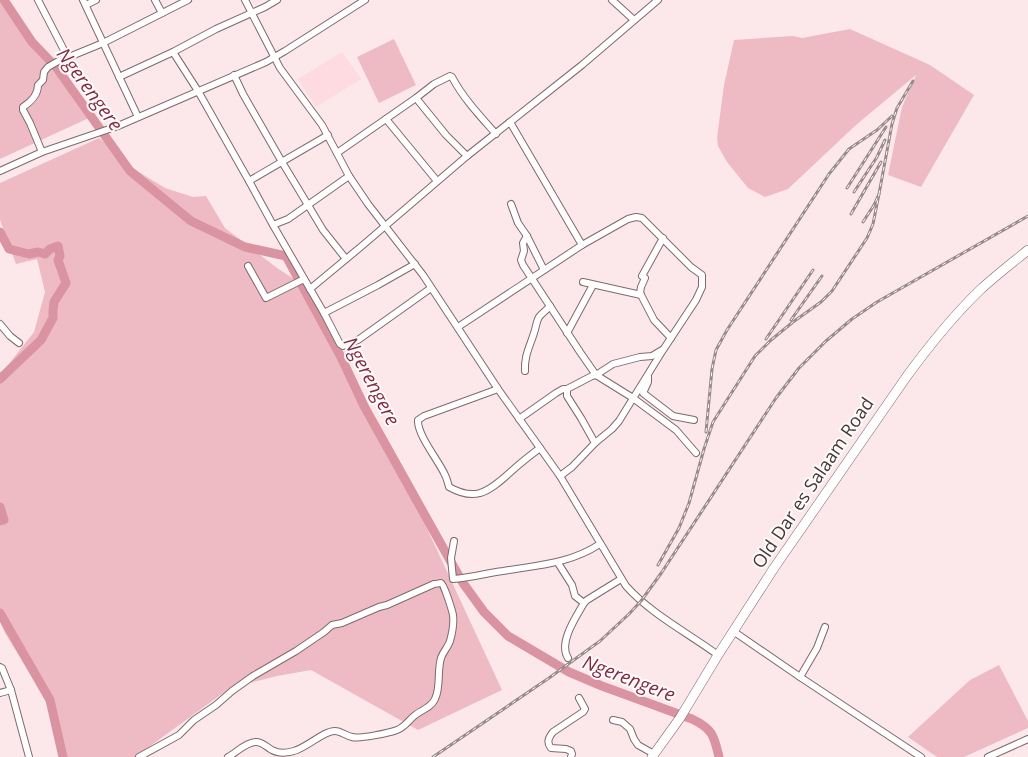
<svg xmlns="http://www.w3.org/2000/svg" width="1028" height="757" viewBox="0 0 1028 757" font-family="'Open Sans',sans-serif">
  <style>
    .built { fill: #fddbe1 }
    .green { fill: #eebbc4 }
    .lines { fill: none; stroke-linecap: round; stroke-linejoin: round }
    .river { stroke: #da93a1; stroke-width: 9 }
    .minor-casing { stroke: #7f696d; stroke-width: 8 }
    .major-casing { stroke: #7f696d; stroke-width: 10 }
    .minor { stroke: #fff; stroke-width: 6 }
    .major { stroke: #fff; stroke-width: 9 }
    .rail-casing { stroke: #988a8c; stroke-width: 3 }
    .rail { stroke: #fffafa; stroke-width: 1; stroke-dasharray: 4; stroke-linecap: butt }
    .labels { text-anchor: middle; stroke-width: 4; stroke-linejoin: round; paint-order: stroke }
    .street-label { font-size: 18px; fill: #42383a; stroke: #fffafa }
    .water-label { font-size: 19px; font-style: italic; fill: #7f2b43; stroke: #fffafa }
  </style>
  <rect width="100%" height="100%" fill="#fce8eb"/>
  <polygon class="built" points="342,52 361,79 316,107 298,79"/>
  <g class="green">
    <polygon points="0,0 6,0 46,56 64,85 91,117 0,159"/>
    <polygon points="850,29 930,65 974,95 921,187 888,175 902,107 916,75 856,125 788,189 765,197 748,188 727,162 718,146 717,138 724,85 734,40 793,36 802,38"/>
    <polygon points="394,39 416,85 379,103 357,57"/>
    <polygon points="99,138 108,145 126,164 165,188 193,197 206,196 225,228 277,268 313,291 399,468 502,690 418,730 311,670 277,676 230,688 142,752 139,757 59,757 46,700 5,633 0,621 0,375 34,332 45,292 37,259 16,264 0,220 0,183"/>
    <polygon points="999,665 1028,721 1028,728 964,757 937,757 908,737 970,680"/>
  </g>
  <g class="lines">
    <g class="river">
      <path d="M 4,0 L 32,42 L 56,67 L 130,171 L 191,221 L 245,247 L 286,256 L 341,357 L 364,406 L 451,562 L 463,583 L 484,612 L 508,636 L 569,672 L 602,686 L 692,719 C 713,729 714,736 719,757"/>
      <polyline points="0,232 9,249 29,254 38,252 45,254 50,249 58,246 60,256 58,260 66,283 54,302 53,310 53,318 41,340 0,379"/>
      <polyline points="0,507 4,520 0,521"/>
      <polyline points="0,613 50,700 63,757"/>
    </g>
    <defs>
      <g id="minor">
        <polyline points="38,0 67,56 69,57 103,43 188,0"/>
        <polyline points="83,0 138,117"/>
        <polyline points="155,0 162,13"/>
        <path d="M 245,0 L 280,68 L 322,125 L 349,176 L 368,204 L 423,275 L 498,389 L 560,476 L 626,586 C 651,614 688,633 718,655"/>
        <polyline points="612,0 634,20"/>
        <polyline points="86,5 96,0"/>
        <polyline points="173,52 198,91 249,181 273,225 324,313 340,344 343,346 346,345 358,340 431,288"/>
        <polyline points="234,75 243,94 282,162 308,205 323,230 346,259"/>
        <polyline points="119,77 173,52 216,29 265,7 277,0"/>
        <polyline points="416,98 446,135 467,156"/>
        <polyline points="386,119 437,181"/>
        <polyline points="510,122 582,245"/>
        <path d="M 42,152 L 30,123 L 23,110 L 23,107 C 31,102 38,94 38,85 L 43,80 L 44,72 L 48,67 L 67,56"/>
        <path d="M 337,153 L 416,98 L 434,84 L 450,76 L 452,77 C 463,98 480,116 496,134"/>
        <polyline points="0,171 42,152 118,126 266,62 285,51 365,0"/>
        <polyline points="249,181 328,135"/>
        <polyline points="511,204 518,223 527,236 544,270"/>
        <polyline points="273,225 288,219 349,176"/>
        <polyline points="527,236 523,243 524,251 521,260 523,265 580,352 596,375 633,398 676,430 696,453"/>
        <polyline points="663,238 642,276 645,278 641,287 640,293 654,320 671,338"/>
        <polyline points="248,266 266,298 304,279"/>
        <polyline points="583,282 641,295"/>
        <polyline points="310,289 363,245 467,156 582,65 658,0"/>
        <polyline points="324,313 378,285 415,264"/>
        <polyline points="0,324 10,336 19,343"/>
        <polyline points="458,327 582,245 628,219 636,217 642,218 691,267 702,275 702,287 696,300 663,350 619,421 612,429 595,443 572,467 560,476"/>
        <polyline points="567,333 593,285"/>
        <path d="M 525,371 C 524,356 530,346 534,333 C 536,328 536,322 539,317 C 542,313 547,310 550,306"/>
        <polyline points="648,377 648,382 643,393 673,416 694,420"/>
        <path d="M 498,389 L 424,416 L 418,420 C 417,435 439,461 445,475 C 447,479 448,483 449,487 C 458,492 470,496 480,493 C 492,490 506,476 515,468 C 523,461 532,454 540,448"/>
        <polyline points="567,389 567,396 581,418 595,443"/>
        <polyline points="519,419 556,393 563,389 567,389 592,376 596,375 613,364 640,357 652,356 662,350"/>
        <path d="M 454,541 L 451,558 L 453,579 C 470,578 487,573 503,571 C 539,565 569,564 600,544"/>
        <polyline points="558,563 572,585 575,596 584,603"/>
        <polyline points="733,631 800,677 921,757"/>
        <path d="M 568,658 C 558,643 576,617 584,603 L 587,600 L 621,579"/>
        <polyline points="0,667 2,668 11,690 29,757"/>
        <polyline points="800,677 817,648 825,627"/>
        <polyline points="0,693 11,690"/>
        <polyline points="613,720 622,722 630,729 634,739 638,745 654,754"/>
        <path d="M 139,757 L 179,735 L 194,720 L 216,705 L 232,691 L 253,676 L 296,651 L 324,632 L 332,625 L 342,623 L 379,607 L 387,605 L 434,584 C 436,584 440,583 441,583 C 444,584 452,610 453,615 C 454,623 452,634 450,641 C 448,647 443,652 441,658 C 437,671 441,687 435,699 C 431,708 421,710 414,716 C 408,721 405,727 397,730 C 389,733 360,739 352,737 C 346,736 341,731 335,731 C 323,731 308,747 294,751 C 287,753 279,754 272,750 C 266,747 262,741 255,742 C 245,743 237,752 228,757"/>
        <path d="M 571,757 L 572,754 L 571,751 L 566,749 L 551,748 C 546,742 549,737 553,732 L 583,712 L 585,709 L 579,698"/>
        <polyline points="988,757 1028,739"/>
      </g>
      <path id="major" d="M 652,757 L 680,718 L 718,655 L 774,568 L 907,376 C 929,346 953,316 980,290 C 995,276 1012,263 1028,250"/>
    </defs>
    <use href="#minor" class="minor-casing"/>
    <use href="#major" class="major-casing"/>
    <use href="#minor" class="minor"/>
    <use href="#major" class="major"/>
    <defs>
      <g id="rail">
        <polyline points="847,188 886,127"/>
        <polyline points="854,192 877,157 885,140"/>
        <polyline points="851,214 881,162"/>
        <polyline points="863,222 874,205 879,194 892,124 897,108 913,81"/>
        <polyline points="791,320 822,276"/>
        <polyline points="766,339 813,270"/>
        <polyline points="706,432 712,369 716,350 727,330 829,174 849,149 877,130 892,116"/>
        <polyline points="658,565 679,528 689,503 704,449 713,422 755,356 771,340 793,322 821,302 832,291 867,238 873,224 879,194"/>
        <polyline points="433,757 549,678 600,641 629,614 641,601 662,572 776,398 799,368 826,341 852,319 877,302 1028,216"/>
      </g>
    </defs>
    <use href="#rail" class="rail-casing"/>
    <use href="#rail" class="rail"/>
  </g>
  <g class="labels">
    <g class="street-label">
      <text transform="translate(813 483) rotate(-56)" y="6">Old Dar es Salaam Road</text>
    </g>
    <g class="water-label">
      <text transform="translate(90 89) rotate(54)" y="7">Ngerengere</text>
      <text transform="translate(372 381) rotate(62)" y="7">Ngerengere</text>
      <text transform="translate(629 678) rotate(21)" y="7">Ngerengere</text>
    </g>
  </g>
</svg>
